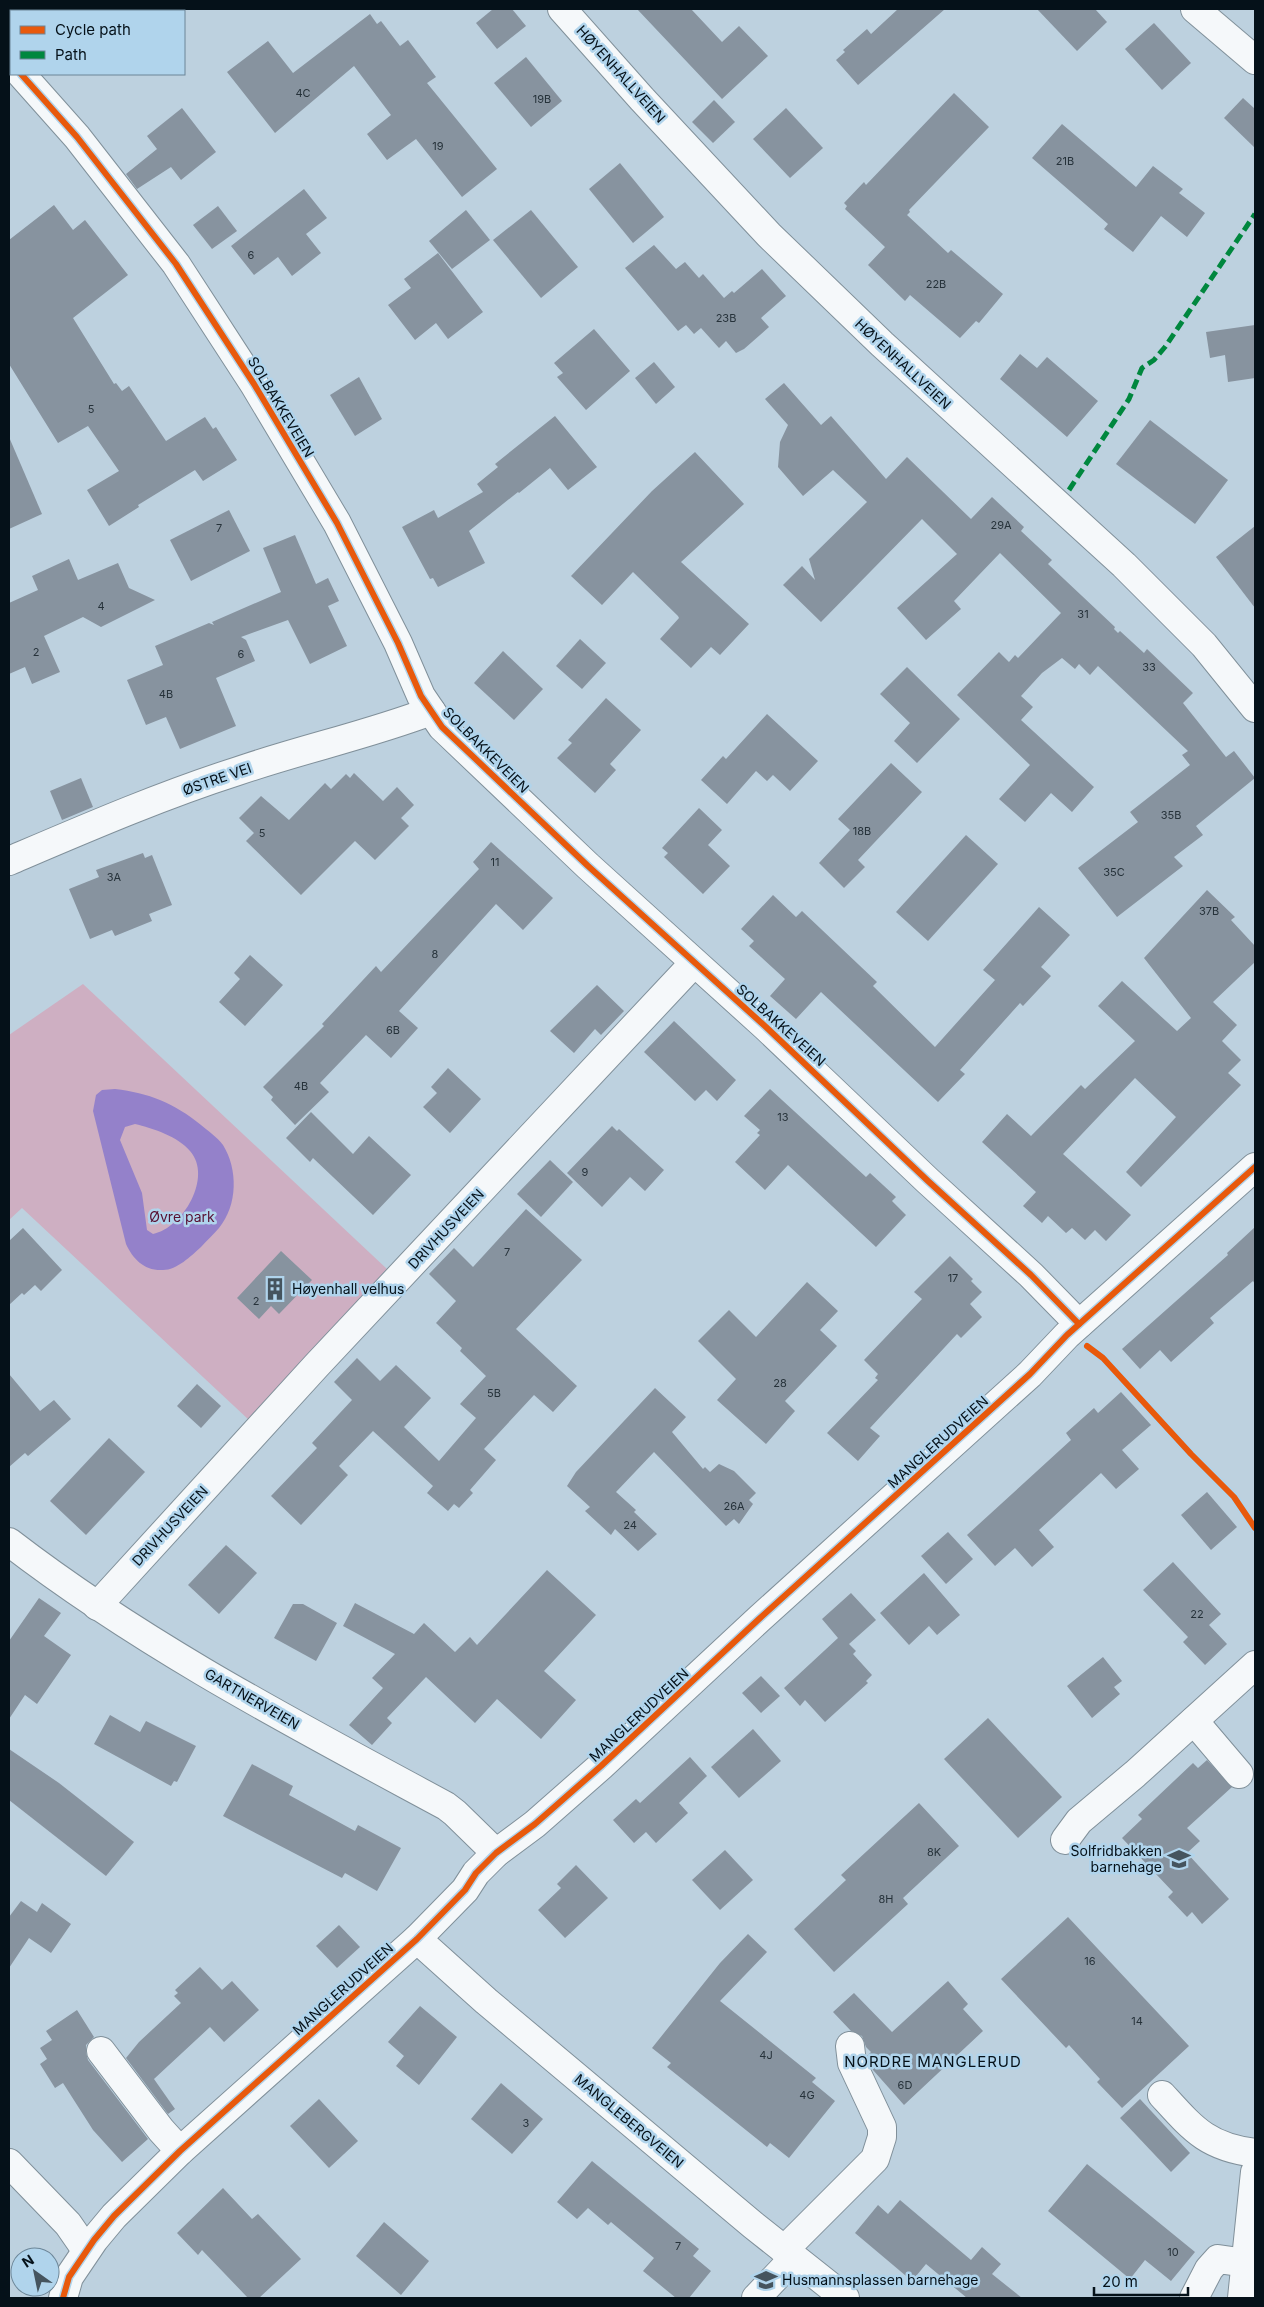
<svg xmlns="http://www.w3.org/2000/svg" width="1264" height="2307" viewBox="0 0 1264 2307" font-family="Inter,sans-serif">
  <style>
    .green { fill: #ceafc2 }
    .water { fill: #9481ca; fill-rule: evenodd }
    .building { fill: #87939f }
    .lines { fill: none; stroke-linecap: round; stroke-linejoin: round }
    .minor-casing { stroke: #80909a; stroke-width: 30 }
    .minor { stroke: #f5f8fa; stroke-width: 28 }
    .quiet { stroke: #00873e; stroke-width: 5; stroke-dasharray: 10 5; stroke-linecap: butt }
    .cycleway-casing { stroke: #b0d4ec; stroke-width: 9 }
    .cycleway { stroke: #e8590c; stroke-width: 6 }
    .labels { text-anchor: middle; stroke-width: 5; stroke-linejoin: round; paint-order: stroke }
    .number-label { font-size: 11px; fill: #26323a }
    .street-label { font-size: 14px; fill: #051119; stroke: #b0d4ec }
    .park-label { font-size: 14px; fill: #581031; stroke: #b0d4ec }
    .poi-label { font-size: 14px; fill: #051119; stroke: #b0d4ec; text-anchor: start }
    .neighbourhood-label { font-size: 15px; letter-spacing: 1px; fill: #051119; stroke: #b0d4ec }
  </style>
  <rect width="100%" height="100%" fill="#bdd1df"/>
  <polygon class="green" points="83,984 387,1269 249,1420 22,1208 9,1220 9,1035"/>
  <path class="water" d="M 115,1089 C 149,1093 174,1103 201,1125 C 208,1131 217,1137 223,1145 C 238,1169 238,1205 219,1228 C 214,1234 207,1240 201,1247 C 191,1256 177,1270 163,1270 C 144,1271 133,1259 126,1244 L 93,1111 L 96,1095 L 102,1090 ZM 135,1124 C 152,1128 179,1137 190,1151 C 213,1177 183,1228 153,1234 L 147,1230 L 142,1193 L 120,1140 L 125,1127 Z"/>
  <g class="building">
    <polygon points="493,9 512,9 526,26 497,49 476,23"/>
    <polygon points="637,9 691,9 722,42 739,26 768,56 722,99"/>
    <polygon points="898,9 945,9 858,85 836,60 845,52 843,50 867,29 871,34"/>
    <polygon points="1037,9 1095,9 1107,22 1077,51"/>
    <polygon points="370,14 377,24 381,21 400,46 408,40 436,77 427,83 497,169 462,197 416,139 387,160 367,134 391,115 354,66 275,133 227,72 268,41 293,73"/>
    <polygon points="1154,23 1191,63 1162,90 1125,49"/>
    <polygon points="526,57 562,101 531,127 494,83"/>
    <polygon points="954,93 989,127 909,210 910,212 907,215 948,253 951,250 1003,294 979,323 976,321 960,338 910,295 905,301 868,265 885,247 845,209 847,206 844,203 864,182 866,185"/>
    <polygon points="1243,98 1255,109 1255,148 1224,118"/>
    <polygon points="714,100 735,122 713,143 692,122"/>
    <polygon points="182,108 216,152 181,180 171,167 137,189 126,174 157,149 147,136"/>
    <polygon points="786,108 823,148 790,178 753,139"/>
    <polygon points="1062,124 1136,187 1153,166 1183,189 1179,193 1205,213 1187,237 1161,216 1133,252 1104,229 1108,224 1032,158"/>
    <polygon points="620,163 664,217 633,243 589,189"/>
    <polygon points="304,189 327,218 306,234 321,253 292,276 278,257 254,275 231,246"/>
    <polygon points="54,205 73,230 85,220 128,275 73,318 114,384 116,383 122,391 129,386 166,441 205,417 213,429 216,427 237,460 203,481 195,470 138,505 139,507 109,526 87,490 119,471 88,426 58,443 9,364 9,240"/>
    <polygon points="218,206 237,231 212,249 193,225"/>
    <polygon points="466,210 490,240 452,269 429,241"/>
    <polygon points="531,210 578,267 541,298 493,240"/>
    <polygon points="654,245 676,269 685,262 699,278 703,274 724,298 732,291 734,293 762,269 786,296 761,318 769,327 744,349 736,353 726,341 719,348 701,328 694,334 686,325 678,331 625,268"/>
    <polygon points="438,253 483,312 448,339 436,323 415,340 388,305 411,288 404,279"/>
    <polygon points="1255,325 1255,378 1228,382 1225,355 1210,358 1206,332"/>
    <polygon points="594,329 630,371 586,410 557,377 563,373 554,363"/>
    <polygon points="1020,354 1037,368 1047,357 1098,401 1067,437 1000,379"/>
    <polygon points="654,362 675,387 656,404 635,378"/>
    <polygon points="359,377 382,419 355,436 330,395"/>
    <polygon points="784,383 821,425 831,416 886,479 907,457 971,519 992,497 1024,527 1021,531 1052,560 1048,564 1115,627 1114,629 1118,633 1120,631 1144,653 1147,649 1193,693 1183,703 1226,757 1234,751 1255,778 1196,826 1203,835 1174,857 1183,866 1117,917 1078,868 1138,822 1130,812 1190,765 1182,755 1188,751 1098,666 1090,675 1079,664 1075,669 1062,658 1042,673 1021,696 1033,707 1021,720 1094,787 1072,812 1051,793 1025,822 999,799 1030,765 957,695 999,652 1009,662 1015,655 1018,658 1061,613 1000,553 954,601 961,609 926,640 897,608 957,554 922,519 821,622 783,585 802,566 815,580 809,559 867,502 833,470 803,496 778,467 780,442 788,425 765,399"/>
    <polygon points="555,416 597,467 568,490 550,468 519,493 518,492 469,531 485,563 438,587 433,578 430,579 402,527 434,510 438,518 483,492 477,484 498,467 495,464"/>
    <polygon points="1150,420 1228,480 1195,524 1116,464"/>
    <polygon points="9,437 42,514 9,529"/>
    <polygon points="695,452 744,504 681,562 749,624 720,655 711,647 691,668 660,639 679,618 678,616 633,572 602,605 571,576 652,491"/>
    <polygon points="229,510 250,551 191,581 170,540"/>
    <polygon points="1255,526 1255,608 1216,557"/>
    <polygon points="295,535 316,584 328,578 339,601 328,606 347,646 310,664 288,620 241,637 246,640 255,661 216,678 236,726 180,749 166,717 146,725 127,680 163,665 155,646 209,623 214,625 212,622 281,592 263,548"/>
    <polygon points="69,559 78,580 118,563 129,588 155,600 101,627 83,617 44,636 60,672 32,684 25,667 9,674 9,603 38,590 32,576"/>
    <polygon points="580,639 606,663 582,689 556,666"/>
    <polygon points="503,651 543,689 514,720 474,683"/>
    <polygon points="907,667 960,719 917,763 894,741 910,723 880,694"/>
    <polygon points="606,698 641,730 610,764 616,770 595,793 557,758 572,743 568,740"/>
    <polygon points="767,714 818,761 790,791 773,775 767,781 756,771 727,804 701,780 723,756 726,759"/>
    <polygon points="891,763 922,792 858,860 865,867 844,888 819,863 850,830 838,819"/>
    <polygon points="354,773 383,801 397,787 414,805 401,818 409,826 375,860 355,841 301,895 246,841 254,833 239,818 261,796 289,820 325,783 331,789 346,774 350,778"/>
    <polygon points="81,778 93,807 62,820 50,791"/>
    <polygon points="699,808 722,830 708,845 730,866 703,894 664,857 668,853 662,848"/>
    <polygon points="966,835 998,864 928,941 896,912"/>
    <polygon points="491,842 553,898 523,930 496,904 399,1011 418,1028 391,1058 366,1035 320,1083 329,1092 295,1125 271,1100 273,1097 263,1087 324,1026 322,1024 376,966 381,972 479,869 473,862"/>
    <polygon points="143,853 145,858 152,855 172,905 149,914 152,921 115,936 112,930 90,939 69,889 99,877 96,870"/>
    <polygon points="1207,890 1235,917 1231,920 1255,946 1255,962 1213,1002 1237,1025 1222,1041 1241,1060 1228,1073 1241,1085 1141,1187 1126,1172 1176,1117 1135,1078 1063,1154 1131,1215 1106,1241 1095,1230 1085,1240 1072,1228 1066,1233 1048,1216 1042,1223 1023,1206 1036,1192 982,1142 1007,1114 1031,1136 1081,1085 1085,1089 1135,1041 1098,1006 1122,981 1177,1031 1191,1018 1144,958"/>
    <polygon points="773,895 796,917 802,911 877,982 873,986 935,1047 995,980 983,970 1039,907 1070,935 1041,967 1051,976 1023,1006 1020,1003 960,1070 965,1074 938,1102 821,992 796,1019 770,996 785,979 749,946 754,941 741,929"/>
    <polygon points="250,955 283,985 245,1026 219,1002 240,979 234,973"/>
    <polygon points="597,985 624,1011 601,1035 595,1029 574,1053 550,1031"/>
    <polygon points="674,1021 736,1080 717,1101 706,1090 695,1101 644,1052"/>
    <polygon points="448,1068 481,1099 450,1133 423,1107 437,1093 431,1087"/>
    <polygon points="770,1089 866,1177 870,1173 896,1197 892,1201 906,1215 876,1247 788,1165 765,1190 735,1162 760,1135 757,1133 760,1130 744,1116"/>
    <polygon points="311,1112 353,1154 369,1136 411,1175 373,1215 313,1158 310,1162 286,1138"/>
    <polygon points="612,1126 617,1131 619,1129 664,1170 645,1191 630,1177 602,1207 567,1173"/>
    <polygon points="550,1160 573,1182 541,1217 517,1194"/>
    <polygon points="526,1209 582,1260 516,1329 577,1386 553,1412 534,1395 484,1449 496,1460 470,1490 473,1493 459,1508 454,1504 448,1511 427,1493 433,1486 373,1431 339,1466 348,1475 301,1525 271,1496 317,1448 312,1443 352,1400 334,1382 357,1358 380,1381 396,1365 431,1398 404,1427 439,1461 476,1418 460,1404 486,1376 460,1351 462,1348 436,1323 456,1301 429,1274 454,1248 473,1267"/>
    <polygon points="1255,1227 1255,1284 1253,1281 1210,1318 1214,1323 1171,1362 1160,1350 1140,1369 1122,1349 1228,1255 1227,1253"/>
    <polygon points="23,1228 62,1270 41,1291 35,1285 24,1295 22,1293 9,1305 9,1241"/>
    <polygon points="281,1251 312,1280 279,1314 271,1306 259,1319 237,1298"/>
    <polygon points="950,1256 973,1279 971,1281 982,1292 970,1304 982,1317 961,1338 957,1334 870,1428 880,1436 858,1461 827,1433 878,1380 875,1378 878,1374 864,1360 922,1299 914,1292"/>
    <polygon points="807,1282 838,1311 820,1330 837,1346 785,1401 795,1411 766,1444 717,1400 736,1379 698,1341 729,1310 756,1337"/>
    <polygon points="9,1374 40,1411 54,1400 71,1419 28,1456 25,1453 9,1467"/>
    <polygon points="197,1384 221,1406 201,1428 177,1406"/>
    <polygon points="655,1388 686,1417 672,1432 703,1469 705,1467 710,1472 719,1464 734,1471 756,1493 749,1500 753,1504 739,1524 734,1519 726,1526 654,1452 616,1492 636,1510 634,1512 657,1534 638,1551 615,1529 611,1535 585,1511 590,1507 567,1486 576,1472"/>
    <polygon points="1121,1392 1151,1425 1122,1450 1139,1469 1116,1489 1101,1473 1039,1530 1054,1547 1032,1567 1015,1548 995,1566 967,1535 1071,1440 1066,1433 1094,1408 1098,1413"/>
    <polygon points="109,1438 145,1472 86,1535 50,1501"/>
    <polygon points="1207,1492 1237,1527 1211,1550 1181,1515"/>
    <polygon points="948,1532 973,1559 946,1584 921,1556"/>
    <polygon points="226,1545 257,1573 219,1614 188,1585"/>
    <polygon points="1173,1562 1221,1614 1209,1625 1227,1644 1205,1665 1183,1642 1188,1637 1143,1590"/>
    <polygon points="547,1570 596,1615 544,1671 576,1700 541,1739 497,1699 475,1723 426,1677 387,1718 392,1723 372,1745 349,1725 383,1688 372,1678 395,1654 343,1626 355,1603 414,1634 424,1623 455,1652 470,1637 477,1645"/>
    <polygon points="924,1573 960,1615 937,1635 929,1626 909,1645 880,1613"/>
    <polygon points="851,1593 876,1620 849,1644 856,1651 853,1654 872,1675 866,1681 868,1683 825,1722 805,1700 800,1706 784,1688 838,1638 822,1619"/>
    <polygon points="39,1598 61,1613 44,1636 71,1655 37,1704 25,1695 9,1719 9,1641"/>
    <polygon points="293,1604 303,1604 337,1623 316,1661 274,1638"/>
    <polygon points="1103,1657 1122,1681 1114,1687 1120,1694 1092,1718 1067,1686"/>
    <polygon points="761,1676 780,1696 761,1713 742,1693"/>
    <polygon points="110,1715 140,1732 146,1721 196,1746 177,1782 174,1781 171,1786 94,1744"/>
    <polygon points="988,1718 1062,1797 1018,1838 944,1759"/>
    <polygon points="753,1729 781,1761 739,1798 711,1767"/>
    <polygon points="9,1749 59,1783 134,1842 106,1876 9,1800"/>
    <polygon points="690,1757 707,1776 679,1803 688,1813 656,1843 646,1832 634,1843 613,1820 636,1799 640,1803"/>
    <polygon points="1207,1760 1232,1787 1187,1828 1200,1841 1187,1853 1229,1899 1202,1924 1192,1912 1187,1917 1168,1897 1173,1892 1122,1838 1142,1819 1138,1815 1193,1763 1198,1768"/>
    <polygon points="252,1764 293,1786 289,1795 355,1831 358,1825 401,1848 377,1891 345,1873 342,1878 223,1816"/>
    <polygon points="919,1803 959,1846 903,1898 908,1904 834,1972 794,1929 846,1880 841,1875"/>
    <polygon points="725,1850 753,1880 720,1910 692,1880"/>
    <polygon points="576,1865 608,1898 565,1938 538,1910 561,1888 557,1884"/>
    <polygon points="21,1901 37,1912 42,1903 71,1924 51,1953 29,1938 9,1968 9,1917"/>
    <polygon points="1068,1917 1189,2046 1122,2108 1097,2082 1100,2079 1069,2045 1066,2048 1001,1979"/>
    <polygon points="339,1925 360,1947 337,1968 316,1946"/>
    <polygon points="748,1934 767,1952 720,2001 816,2078 812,2082 835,2101 789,2158 770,2143 767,2147 667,2067 671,2063 652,2048 720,1963"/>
    <polygon points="200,1967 222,1990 232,1981 259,2010 224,2042 210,2027 154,2079 175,2109 168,2114 126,2058 139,2042 181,2003 174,1996 178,1993 175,1990"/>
    <polygon points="948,1981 968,2004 963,2009 983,2031 904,2105 873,2070 867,2056 871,2052 866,2047 862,2036 851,2031 833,2012 854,1993 892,2032"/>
    <polygon points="420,2006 457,2037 419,2085 396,2066 404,2056 388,2042"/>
    <polygon points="77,2010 94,2037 86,2045 86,2052 88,2060 148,2139 122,2162 93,2130 63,2083 55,2088 40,2064 47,2059 40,2048 52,2040 46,2031"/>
    <polygon points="501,2083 543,2119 512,2154 471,2119"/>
    <polygon points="319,2099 358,2141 329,2168 290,2126"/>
    <polygon points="1140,2099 1190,2153 1171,2172 1120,2118"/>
    <polygon points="592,2161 699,2249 693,2256 711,2271 689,2298 676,2298 643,2271 654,2258 611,2222 608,2225 588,2208 577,2219 557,2202"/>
    <polygon points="1087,2164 1195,2252 1171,2281 1145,2260 1130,2279 1048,2211"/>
    <polygon points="223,2188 252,2219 258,2214 301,2259 259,2298 248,2298 202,2250 198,2255 177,2233"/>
    <polygon points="900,2200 971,2260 982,2247 1001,2264 992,2274 1022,2298 967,2298 926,2264 912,2281 855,2233 878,2205 888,2214"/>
    <polygon points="384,2222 429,2261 401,2295 356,2256"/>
  </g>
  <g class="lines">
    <defs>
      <g id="minor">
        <polyline points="562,9 642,99 769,235 882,344 1124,565 1204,645 1255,708"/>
        <polyline points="1195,9 1255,60"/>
        <polyline points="21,74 77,137 176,264 254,384 337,523 398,643 421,696 442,727 588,866 766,1027 928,1181 1031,1275 1079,1324"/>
        <path d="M 9,861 C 84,829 160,796 238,771 C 302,749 368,735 431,711"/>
        <path d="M 9,1542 C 144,1646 296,1725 446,1806 L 455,1813 L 496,1853"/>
        <polyline points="97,1606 316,1366 694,963"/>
        <polyline points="1194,1721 1239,1774"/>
        <polyline points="1065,1840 1079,1821 1135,1774 1255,1665"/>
        <polyline points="417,1939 486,2001 753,2225 845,2298"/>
        <polyline points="101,2051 161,2130 180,2151"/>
        <path d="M 1162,2095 C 1193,2129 1207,2147 1255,2153"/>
        <polyline points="9,2163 68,2224 86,2250"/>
        <polyline points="784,2250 875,2159 882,2137 882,2127 852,2063 850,2046"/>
        <polyline points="63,2298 69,2277 94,2240 114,2216 180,2151 417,1939 465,1890 476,1873 496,1853 535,1824 601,1766 759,1619 1030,1374 1067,1335 1255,1167"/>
        <polyline points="756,2298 793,2259"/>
        <polyline points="1194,2298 1209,2269 1218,2259 1246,2263"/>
        <polyline points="1242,2298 1255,2172"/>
      </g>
    </defs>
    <use href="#minor" class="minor-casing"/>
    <use href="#minor" class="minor"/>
    <polyline class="quiet" points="1069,490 1129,399 1142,368 1154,360 1165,347 1255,214"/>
    <defs>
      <g id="cycleway">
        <polyline points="21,74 77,137 176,264 254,384 337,523 398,643 421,696 442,727 588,866 766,1027 928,1181 1031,1275 1079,1324"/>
        <polyline points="1087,1346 1103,1358 1191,1454 1234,1497 1255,1528"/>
        <polyline points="63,2298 69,2277 94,2240 114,2216 180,2151 417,1939 465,1890 476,1873 496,1853 535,1824 601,1766 759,1619 1030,1374 1067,1335 1255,1167"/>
      </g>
    </defs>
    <use href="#cycleway" class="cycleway-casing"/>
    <use href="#cycleway" class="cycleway"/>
  </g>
  <defs>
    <symbol id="building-bare" viewBox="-9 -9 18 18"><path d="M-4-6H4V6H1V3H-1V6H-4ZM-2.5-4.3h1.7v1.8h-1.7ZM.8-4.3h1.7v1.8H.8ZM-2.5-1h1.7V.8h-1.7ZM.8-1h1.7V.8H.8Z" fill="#45545e" stroke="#b0d4ec" stroke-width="2.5" paint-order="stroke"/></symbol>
    <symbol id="school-bare" viewBox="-9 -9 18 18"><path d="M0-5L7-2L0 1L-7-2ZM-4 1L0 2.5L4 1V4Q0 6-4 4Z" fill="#45545e" stroke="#b0d4ec" stroke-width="2.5" paint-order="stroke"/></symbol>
  </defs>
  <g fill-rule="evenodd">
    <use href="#building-bare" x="259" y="1273" width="32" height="32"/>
    <use href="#school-bare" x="1163" y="1843" width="32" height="32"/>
    <use href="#school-bare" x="750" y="2264" width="32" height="32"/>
  </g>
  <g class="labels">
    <g class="number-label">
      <text x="303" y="97">4C</text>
      <text x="542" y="103">19B</text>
      <text x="438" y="150">19</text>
      <text x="1065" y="165">21B</text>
      <text x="251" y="259">6</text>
      <text x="936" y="288">22B</text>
      <text x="726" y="322">23B</text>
      <text x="91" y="413">5</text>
      <text x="1001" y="529">29A</text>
      <text x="219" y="532">7</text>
      <text x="101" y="610">4</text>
      <text x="1083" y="618">31</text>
      <text x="36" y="656">2</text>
      <text x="241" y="658">6</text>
      <text x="1149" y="671">33</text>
      <text x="166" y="698">4B</text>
      <text x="1171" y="819">35B</text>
      <text x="862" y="835">18B</text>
      <text x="262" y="837">5</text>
      <text x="495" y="866">11</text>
      <text x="1114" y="876">35C</text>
      <text x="114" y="881">3A</text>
      <text x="1209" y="915">37B</text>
      <text x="435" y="958">8</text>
      <text x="393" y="1034">6B</text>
      <text x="301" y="1090">4B</text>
      <text x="783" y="1121">13</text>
      <text x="585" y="1176">9</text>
      <text x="507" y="1256">7</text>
      <text x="953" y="1282">17</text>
      <text x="256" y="1305">2</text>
      <text x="780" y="1387">28</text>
      <text x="494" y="1397">5B</text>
      <text x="734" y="1510">26A</text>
      <text x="630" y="1529">24</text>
      <text x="1197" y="1618">22</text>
      <text x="934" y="1856">8K</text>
      <text x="886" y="1903">8H</text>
      <text x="1090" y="1965">16</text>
      <text x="1137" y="2025">14</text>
      <text x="766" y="2059">4J</text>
      <text x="905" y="2089">6D</text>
      <text x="807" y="2099">4G</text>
      <text x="526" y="2127">3</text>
      <text x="678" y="2250">7</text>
      <text x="1173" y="2256">10</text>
    </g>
    <g class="street-label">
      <text transform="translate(621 74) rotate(48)" y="5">HØYENHALLVEIEN</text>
      <text transform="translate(903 364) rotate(43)" y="5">HØYENHALLVEIEN</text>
      <text transform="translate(281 407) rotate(59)" y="5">SOLBAKKEVEIEN</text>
      <text transform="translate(486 750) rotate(45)" y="5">SOLBAKKEVEIEN</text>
      <text transform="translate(217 779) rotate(-19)" y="5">ØSTRE VEI</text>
      <text transform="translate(781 1025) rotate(42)" y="5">SOLBAKKEVEIEN</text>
      <text transform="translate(446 1229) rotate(-47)" y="5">DRIVHUSVEIEN</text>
      <text transform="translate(938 1442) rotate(-42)" y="5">MANGLERUDVEIEN</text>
      <text transform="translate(170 1526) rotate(-47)" y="5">DRIVHUSVEIEN</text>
      <text transform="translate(252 1699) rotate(30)" y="5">GARTNERVEIEN</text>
      <text transform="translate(639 1715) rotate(-43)" y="5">MANGLERUDVEIEN</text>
      <text transform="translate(343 1989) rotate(-42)" y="5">MANGLERUDVEIEN</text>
      <text transform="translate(629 2121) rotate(40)" y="5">MANGLEBERGVEIEN</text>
    </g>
    <g class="park-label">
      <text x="182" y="1222">Øvre park</text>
    </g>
    <g class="poi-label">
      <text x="292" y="1294">Høyenhall velhus</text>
      <text x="1162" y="1856" text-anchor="end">Solfridbakken<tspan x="1162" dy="16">barnehage</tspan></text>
      <text x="782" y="2285">Husmannsplassen barnehage</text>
    </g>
    <g class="neighbourhood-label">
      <text x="933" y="2067">NORDRE MANGLERUD</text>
    </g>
  </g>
  <rect width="1264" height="2307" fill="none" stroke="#051119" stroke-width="20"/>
  <rect x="10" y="10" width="175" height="65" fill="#b0d4ec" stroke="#6c8698"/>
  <rect x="20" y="26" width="25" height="8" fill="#e8590c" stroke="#6c8698"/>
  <text x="55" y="35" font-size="15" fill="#051119">Cycle path</text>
  <rect x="20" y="51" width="25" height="8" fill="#00873e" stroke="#6c8698"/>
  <text x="55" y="60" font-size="15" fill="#051119">Path</text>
  <g transform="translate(35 2272) rotate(327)"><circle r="24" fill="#b0d4ec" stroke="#6c8698"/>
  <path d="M0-4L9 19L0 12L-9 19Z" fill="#45545e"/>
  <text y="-8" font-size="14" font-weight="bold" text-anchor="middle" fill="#051119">N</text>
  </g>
  <path d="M1094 2287v8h94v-8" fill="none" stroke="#051119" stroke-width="2.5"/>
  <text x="1102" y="2287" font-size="15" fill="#051119" stroke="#b0d4ec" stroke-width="4" paint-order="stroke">20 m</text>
</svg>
